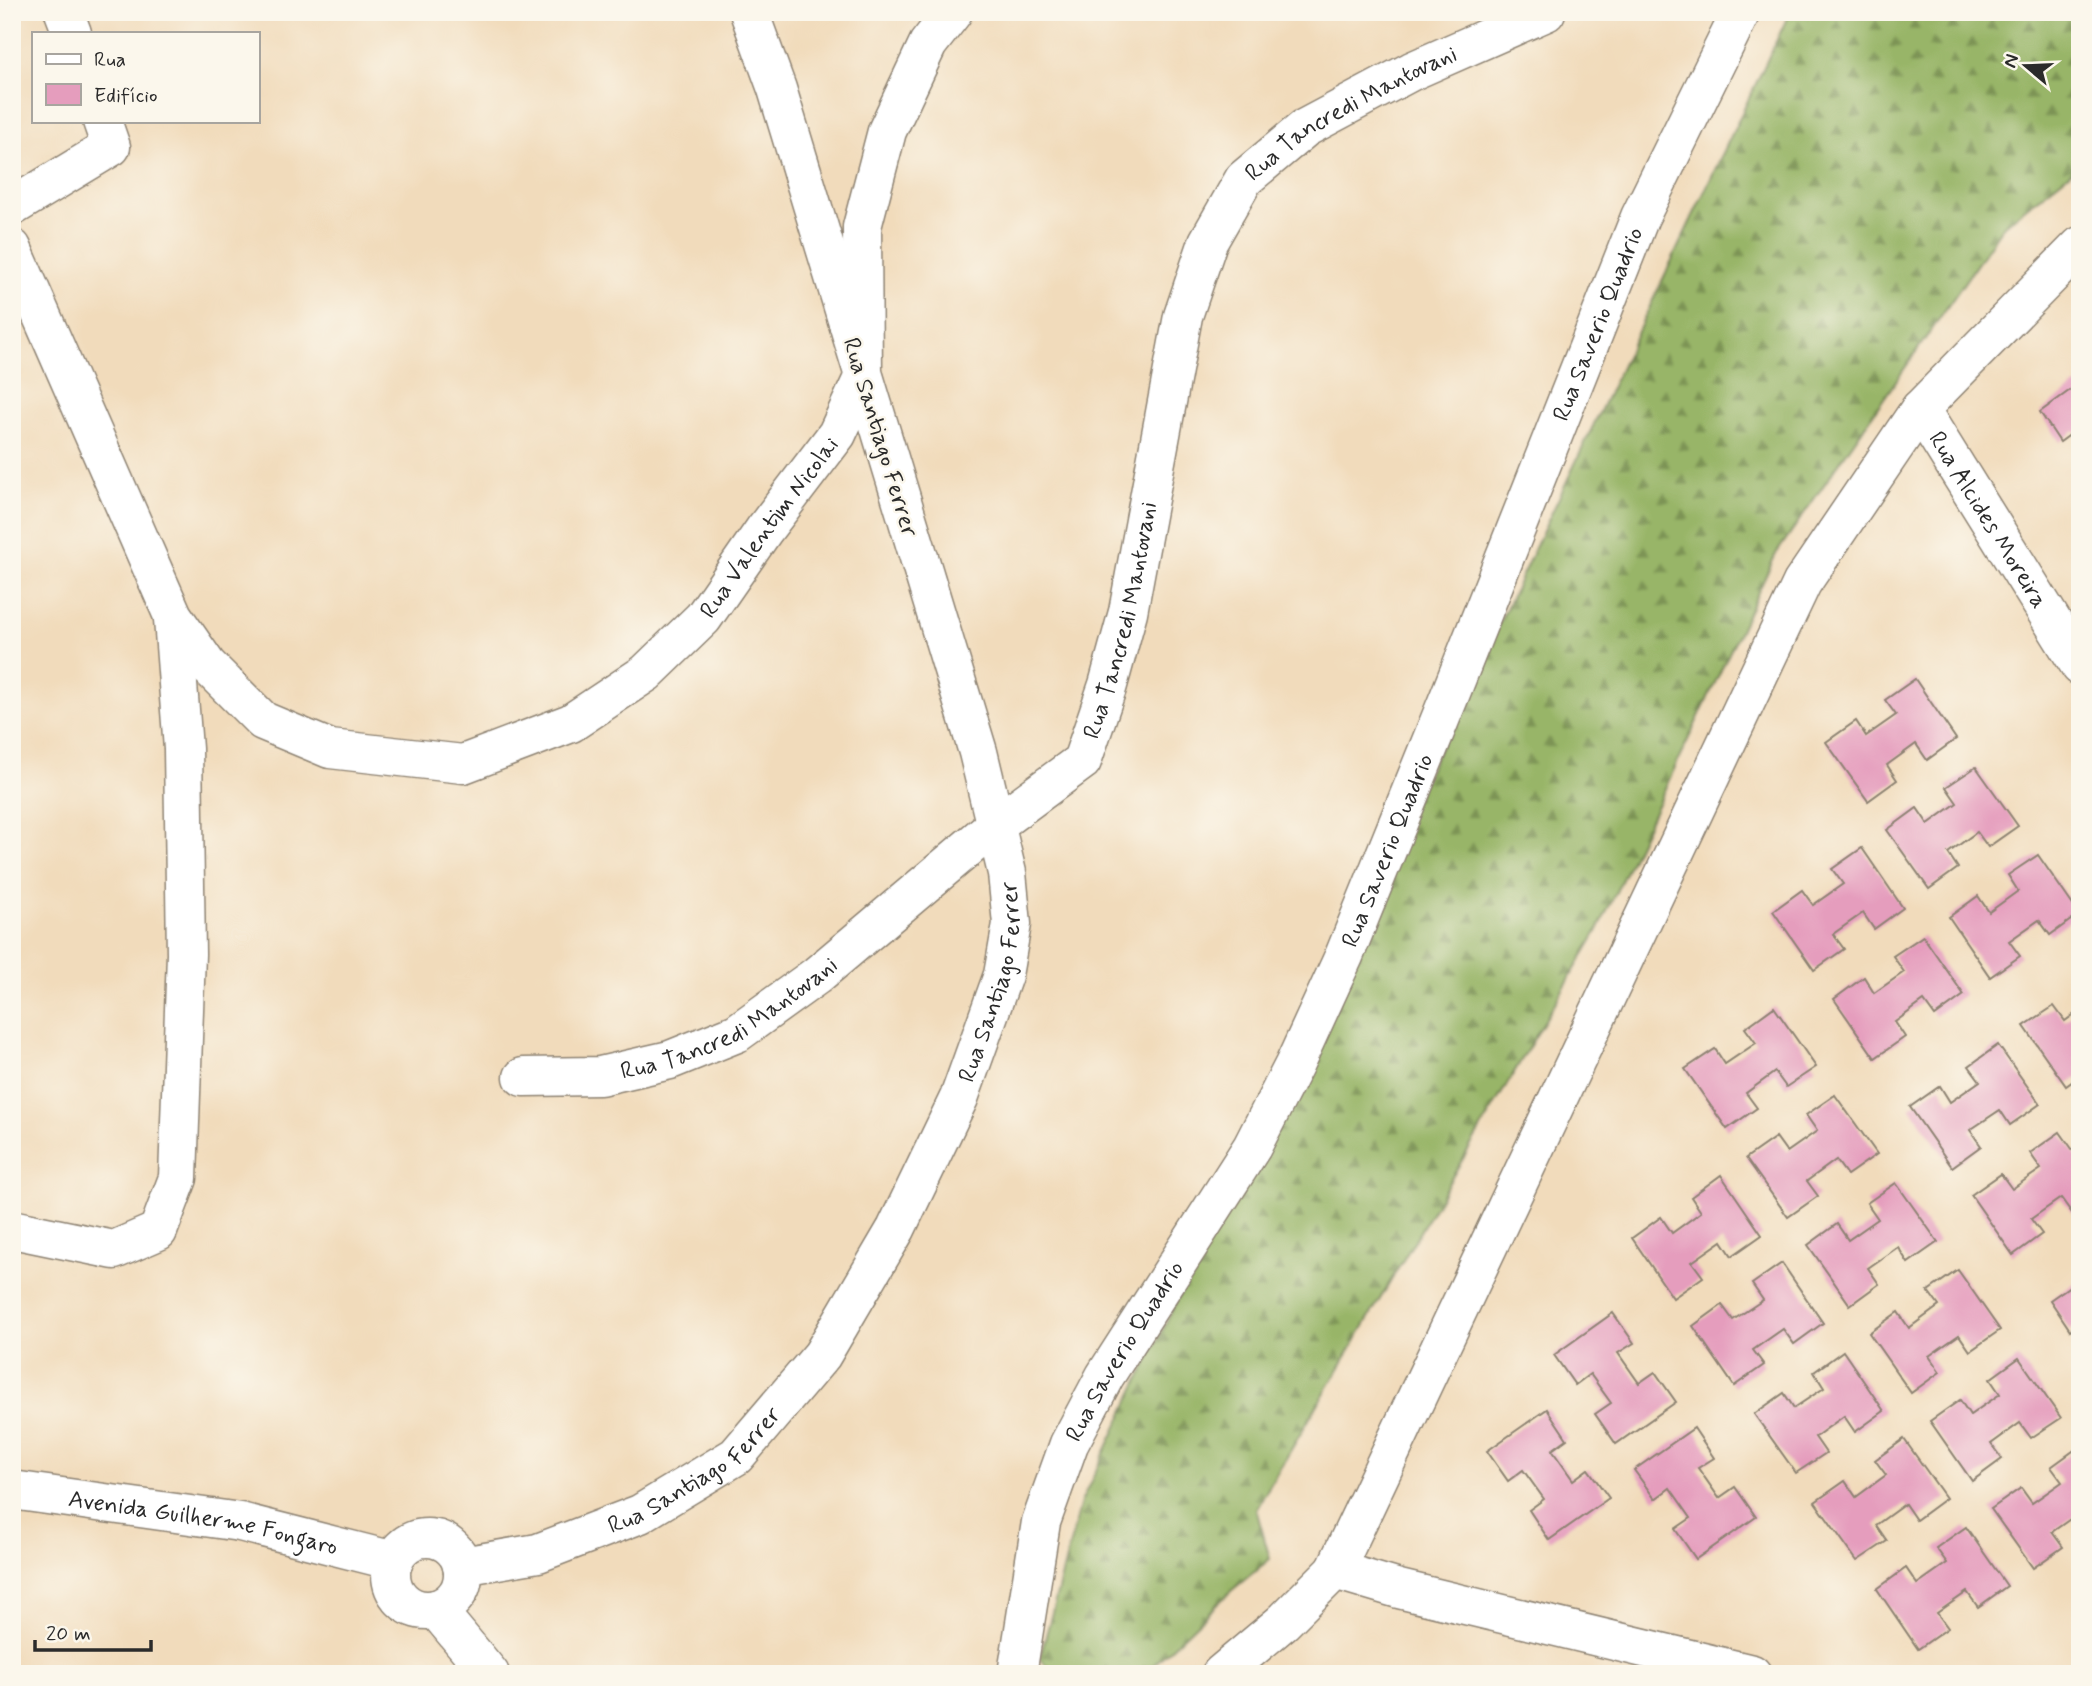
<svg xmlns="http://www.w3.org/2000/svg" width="2092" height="1686" viewBox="0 0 2092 1686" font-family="Mynerve,sans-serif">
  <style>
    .forest { fill: url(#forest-firs); stroke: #627049; stroke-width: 2 }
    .building { fill: #e59dbd }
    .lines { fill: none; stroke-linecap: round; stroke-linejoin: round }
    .minor-casing { stroke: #8e8373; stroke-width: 41 }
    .minor { stroke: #fff; stroke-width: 38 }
    .labels { text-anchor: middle; stroke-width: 5; stroke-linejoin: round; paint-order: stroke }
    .street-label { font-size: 24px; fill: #2b2b2b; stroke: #fbf7ec }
  </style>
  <defs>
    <pattern id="forest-firs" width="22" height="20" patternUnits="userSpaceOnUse" patternTransform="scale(1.75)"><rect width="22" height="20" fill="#98b567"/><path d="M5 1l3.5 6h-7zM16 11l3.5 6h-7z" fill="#7c9355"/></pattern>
  </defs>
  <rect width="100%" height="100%" fill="#fbf7ec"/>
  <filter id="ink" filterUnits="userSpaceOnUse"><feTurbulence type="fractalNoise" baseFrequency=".0143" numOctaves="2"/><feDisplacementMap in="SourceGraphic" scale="14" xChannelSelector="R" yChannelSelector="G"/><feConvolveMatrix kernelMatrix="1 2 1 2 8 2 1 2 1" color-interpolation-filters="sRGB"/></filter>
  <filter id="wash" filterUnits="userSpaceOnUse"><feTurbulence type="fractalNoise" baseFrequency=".00686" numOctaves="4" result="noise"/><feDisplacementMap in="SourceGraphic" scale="28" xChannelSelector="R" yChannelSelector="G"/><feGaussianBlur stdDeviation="1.57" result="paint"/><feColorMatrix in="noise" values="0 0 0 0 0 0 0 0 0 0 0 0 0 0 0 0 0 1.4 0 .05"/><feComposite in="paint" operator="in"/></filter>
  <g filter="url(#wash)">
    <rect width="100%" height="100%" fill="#f1dbbb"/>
    <polygon class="forest" points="1790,12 2080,12 2080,165 2004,225 1776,554 1597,932 1256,1509 1270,1559 1231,1591 1144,1674 1054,1674 1040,1658 1081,1502"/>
    <g id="blocks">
      <g class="building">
        <polygon points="2080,383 2080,437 2075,431 2060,442 2040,412"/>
        <polygon points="1915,679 1956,739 1927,760 1916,744 1887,765 1897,780 1868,801 1826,742 1856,721 1866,736 1896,715 1885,700"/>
        <polygon points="1976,767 2018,826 1988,847 1977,832 1948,853 1958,868 1929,889 1887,830 1917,808 1928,824 1957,803 1946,787"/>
        <polygon points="1862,848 1903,908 1874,929 1863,913 1833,934 1844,949 1814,970 1773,911 1802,890 1813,905 1843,884 1832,869"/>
        <polygon points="2038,855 2079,914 2050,935 2039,920 2009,941 2020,956 1990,977 1949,917 1978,896 1989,912 2018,891 2008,875"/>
        <polygon points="1923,936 1964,995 1935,1016 1924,1001 1895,1022 1905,1037 1875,1058 1834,999 1864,977 1874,993 1904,972 1893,956"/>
        <polygon points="2054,1006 2065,1021 2080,1010 2080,1076 2066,1086 2024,1026"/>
        <polygon points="1774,1007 1816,1067 1786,1087 1775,1072 1746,1093 1757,1108 1727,1129 1685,1069 1715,1049 1725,1064 1756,1043 1745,1028"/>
        <polygon points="1998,1045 2040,1104 2010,1125 2000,1110 1970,1130 1981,1146 1952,1167 1910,1107 1940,1086 1950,1102 1980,1081 1969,1066"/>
        <polygon points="1835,1095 1877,1154 1847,1175 1836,1160 1807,1181 1818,1196 1788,1217 1746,1158 1776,1137 1787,1152 1817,1131 1806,1115"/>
        <polygon points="2060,1132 2080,1160 2080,1207 2072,1213 2061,1198 2031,1219 2042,1234 2013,1255 1971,1195 2001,1174 2012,1189 2041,1169 2030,1153"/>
        <polygon points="1721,1175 1762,1235 1732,1256 1722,1241 1692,1262 1703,1277 1673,1298 1632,1238 1661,1217 1672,1233 1701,1212 1691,1197"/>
        <polygon points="1896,1183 1938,1242 1908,1263 1898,1247 1868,1268 1879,1284 1850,1305 1808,1245 1837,1224 1848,1240 1878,1219 1867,1203"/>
        <polygon points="1782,1263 1823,1323 1794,1344 1783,1329 1753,1350 1764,1365 1734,1386 1693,1326 1722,1305 1733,1320 1763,1300 1752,1284"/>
        <polygon points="1958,1270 2000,1330 1970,1351 1959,1335 1929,1356 1940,1372 1911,1393 1869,1333 1898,1312 1909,1328 1939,1306 1928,1291"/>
        <polygon points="2080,1279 2080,1323 2070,1330 2050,1300"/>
        <polygon points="1613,1313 1634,1343 1618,1353 1639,1383 1655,1372 1676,1402 1616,1444 1595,1414 1611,1403 1590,1374 1575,1385 1554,1355"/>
        <polygon points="1843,1351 1884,1411 1855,1432 1844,1416 1815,1437 1826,1453 1796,1473 1754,1414 1784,1393 1794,1408 1824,1388 1814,1372"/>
        <polygon points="2019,1358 2061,1418 2031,1438 2020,1423 1991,1444 2002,1459 1972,1481 1930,1421 1960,1400 1970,1415 2000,1394 1990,1379"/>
        <polygon points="1547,1409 1567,1439 1552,1450 1573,1480 1588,1469 1609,1498 1549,1540 1529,1510 1544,1499 1523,1470 1508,1481 1487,1451"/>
        <polygon points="1694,1428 1714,1458 1698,1468 1719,1498 1735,1487 1756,1517 1696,1559 1675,1529 1691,1518 1670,1488 1655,1499 1634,1470"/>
        <polygon points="1904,1439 1946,1498 1916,1520 1905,1504 1876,1525 1887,1541 1857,1561 1815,1502 1845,1481 1856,1497 1886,1475 1875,1460"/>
        <polygon points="2080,1446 2080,1512 2052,1532 2063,1547 2033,1568 1991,1509 2021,1488 2032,1503 2062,1482 2051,1467"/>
        <polygon points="1966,1527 2007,1586 1978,1607 1967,1592 1937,1613 1948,1628 1918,1649 1877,1589 1906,1568 1917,1584 1947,1563 1936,1548"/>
      </g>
    </g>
  </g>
  <g filter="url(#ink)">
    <use href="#blocks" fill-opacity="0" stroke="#8e8373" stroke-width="2"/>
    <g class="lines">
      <defs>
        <g id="minor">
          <polyline points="64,12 72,33"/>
          <polyline points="12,207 111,147 102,121"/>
          <path id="s1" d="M 12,248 L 173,616 L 207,665 L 263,721 L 330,749 L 463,764 L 571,723 L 646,673 L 703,618 L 764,530 L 837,434 L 863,378 L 862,227 L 887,131 L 928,44 L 953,12"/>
          <path id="s2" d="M 1920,409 L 2080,666"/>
          <path id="s3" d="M 523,1077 L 600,1076 L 670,1060 L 737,1033 L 816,976 L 995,825 L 1082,761 L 1108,685 L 1128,612 L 1183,316 L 1208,242 L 1244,179 L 1305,128 L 1412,71 L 1546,12"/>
          <polyline points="12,1229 114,1250 158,1231 178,1178 186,954 183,749 173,619"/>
          <path id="s4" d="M 12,1490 L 240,1522 L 394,1561"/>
          <circle cx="427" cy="1574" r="36"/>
          <path id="s5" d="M 462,1566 L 538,1553 L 640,1514 L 736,1456 L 822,1355 L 896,1229 L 959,1098 L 1003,975 L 1012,924 L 1007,873 L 978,752 L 777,89 L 749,12"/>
          <polyline points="1335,1570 1802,583 1920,409 2080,246"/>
          <polyline points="436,1609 490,1674"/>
          <path id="s6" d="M 1017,1674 L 1041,1522 L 1069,1444 L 1105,1376 L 1252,1147 L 1294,1065 L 1344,956 L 1450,695 L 1640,217 L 1741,12"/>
          <polyline points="1221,1674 1283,1622 1335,1570 1399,1589 1752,1674"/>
        </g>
      </defs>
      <use href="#minor" class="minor-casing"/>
      <use href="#minor" class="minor"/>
    </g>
  </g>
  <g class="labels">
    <g class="street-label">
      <text dy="8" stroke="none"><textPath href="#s3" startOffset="1395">Rua Tancredi Mantovani</textPath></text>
      <text dy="8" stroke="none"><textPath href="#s6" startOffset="1479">Rua Saverio Quadrio</textPath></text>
      <text transform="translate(881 437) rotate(73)" y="8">Rua Santiago Ferrer</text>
      <text dy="8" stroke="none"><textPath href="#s2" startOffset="130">Rua Alcides Moreira</textPath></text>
      <text dy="8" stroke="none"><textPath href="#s1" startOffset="1144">Rua Valentim Nicolai</textPath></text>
      <text dy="8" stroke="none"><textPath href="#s3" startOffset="807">Rua Tancredi Mantovani</textPath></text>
      <text dy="8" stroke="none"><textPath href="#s6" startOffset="912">Rua Saverio Quadrio</textPath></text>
      <text dy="8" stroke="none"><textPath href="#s5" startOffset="844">Rua Santiago Ferrer</textPath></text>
      <text dy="8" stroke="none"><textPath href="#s3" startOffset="220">Rua Tancredi Mantovani</textPath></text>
      <text dy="8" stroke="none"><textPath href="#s6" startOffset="345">Rua Saverio Quadrio</textPath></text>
      <text dy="8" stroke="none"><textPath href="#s5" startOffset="256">Rua Santiago Ferrer</textPath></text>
      <text dy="8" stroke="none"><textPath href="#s4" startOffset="194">Avenida Guilherme Fongaro</textPath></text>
    </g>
  </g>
  <rect width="2092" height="1686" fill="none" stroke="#fbf7ec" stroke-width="42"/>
  <rect x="32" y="32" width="228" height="91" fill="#fbf7ec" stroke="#a8a59f" stroke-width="2"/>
  <rect x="46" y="54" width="35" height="10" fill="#ffffff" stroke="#a8a59f" stroke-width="2"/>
  <text x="94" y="66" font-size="21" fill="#2b2b2b">Rua</text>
  <rect x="46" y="84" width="35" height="21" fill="#e59dbd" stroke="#a8a59f" stroke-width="2"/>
  <text x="94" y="102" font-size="21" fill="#2b2b2b">Edifício</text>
  <g transform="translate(2026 66) rotate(289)" stroke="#fbf7ec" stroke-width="5" paint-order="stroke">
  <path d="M0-5L12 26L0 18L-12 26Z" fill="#2b2b2b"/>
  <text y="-10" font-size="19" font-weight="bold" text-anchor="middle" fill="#2b2b2b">N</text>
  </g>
  <path d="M35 1640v10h116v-10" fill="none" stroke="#2b2b2b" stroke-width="3.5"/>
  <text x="46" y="1640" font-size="21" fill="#2b2b2b" stroke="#fbf7ec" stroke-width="5" paint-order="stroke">20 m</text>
</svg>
